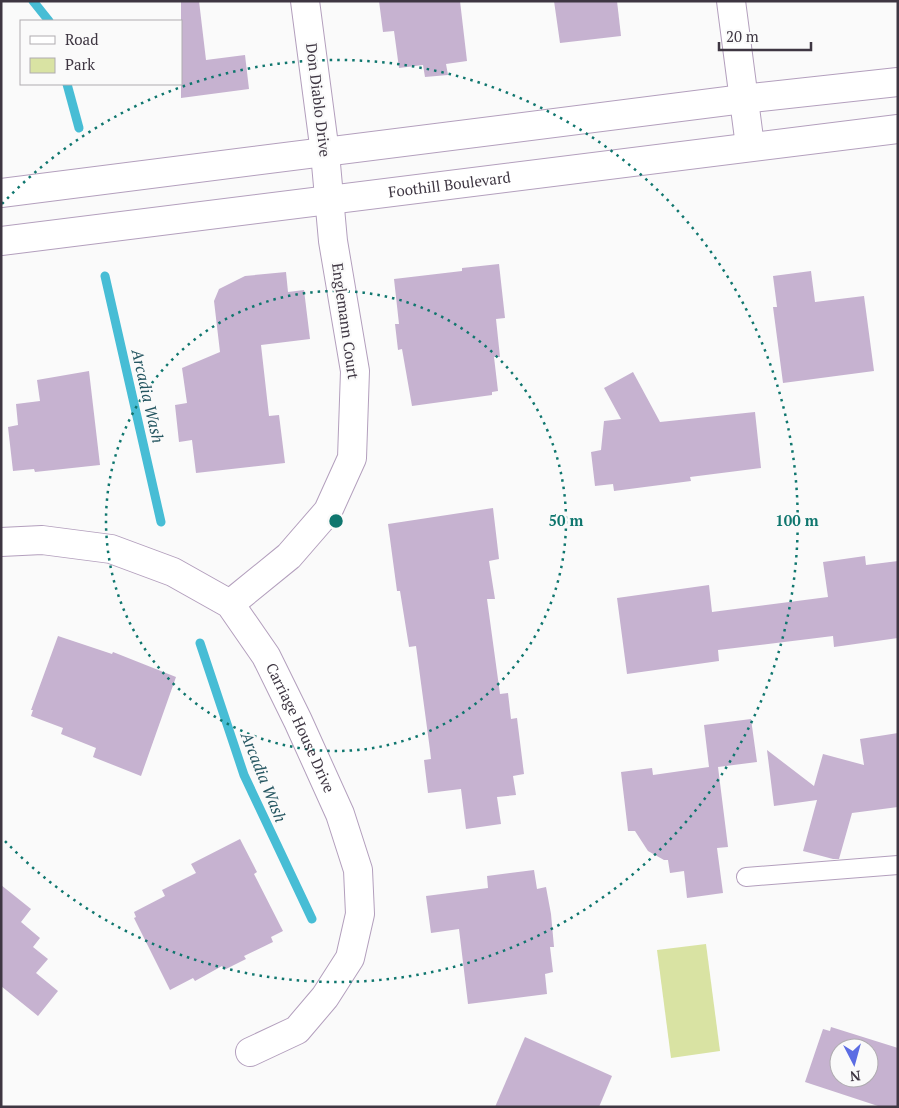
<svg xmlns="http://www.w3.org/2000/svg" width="899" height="1108" viewBox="0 0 899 1108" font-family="'PT Serif',serif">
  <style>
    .green { fill: #d9e3a3 }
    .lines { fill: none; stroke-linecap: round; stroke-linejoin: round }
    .stream { stroke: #47bdd5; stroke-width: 9 }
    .building { fill: #c6b2d0; fill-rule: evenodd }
    .lane-casing { stroke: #b39fbd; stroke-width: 20 }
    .street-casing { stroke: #b39fbd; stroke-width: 30 }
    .primary-casing { stroke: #b39fbd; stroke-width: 30 }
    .lane { stroke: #fff; stroke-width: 18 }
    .street { stroke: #fff; stroke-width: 28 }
    .primary { stroke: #fff; stroke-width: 28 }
    .ring { fill: none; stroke: #0f766e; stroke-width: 2.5; stroke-dasharray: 2.5 5 }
    .labels { text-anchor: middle; stroke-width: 4.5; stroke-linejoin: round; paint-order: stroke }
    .street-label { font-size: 15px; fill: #3e3642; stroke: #fafafa }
    .water-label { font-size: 16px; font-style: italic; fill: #255661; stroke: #fafafa }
    .centre { fill: #0f766e; stroke: #fafafa; stroke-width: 2.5 }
    .ring-label { font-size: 15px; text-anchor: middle; font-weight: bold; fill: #0f766e; stroke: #fafafa; stroke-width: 4.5; stroke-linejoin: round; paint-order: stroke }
  </style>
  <rect width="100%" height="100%" fill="#fafafa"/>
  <polygon class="green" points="706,944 720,1051 671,1058 657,950"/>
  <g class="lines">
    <g class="stream">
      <polyline points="33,1 49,21"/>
      <polyline points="67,84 79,128"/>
      <polyline points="105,276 161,522"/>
      <polyline points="200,643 244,775 312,919"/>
    </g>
  </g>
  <g class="building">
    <polygon points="181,1 199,1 206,60 245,55 249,89 181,98"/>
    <polygon points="379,1 460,1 467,61 446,64 448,75 425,77 423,65 399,68 394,31 383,32"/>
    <polygon points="554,1 617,1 621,36 560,43"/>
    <polygon points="499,264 505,318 496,319 500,357 494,357 498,391 492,392 492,395 412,406 402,349 398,350 395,324 399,324 394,279 462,271 462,268"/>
    <polygon points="811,271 815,302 864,296 874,371 783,383 773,307 777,307 773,276"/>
    <polygon points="286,272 288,292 304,290 310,339 261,345 269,416 279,415 285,463 196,473 192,440 179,442 175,405 187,403 182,368 220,352 214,301 219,289 245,276"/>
    <polygon points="89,371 100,465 35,472 34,469 13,471 8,427 18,425 16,404 40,401 37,380"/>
    <polygon points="633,372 660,422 755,412 761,468 690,477 691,481 614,491 613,484 595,486 591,452 601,450 604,421 621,419 604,388"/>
    <polygon points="493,508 499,559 489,561 495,599 487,599 500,694 508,693 511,719 517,718 524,774 513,776 516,795 497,797 501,824 466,829 461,789 428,793 424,760 431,759 430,750 416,646 409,647 400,591 397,591 388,524"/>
    <polygon points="865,556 866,565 898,561 898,638 834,647 833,636 718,650 719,661 627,674 617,598 709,585 712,612 828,597 823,562"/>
    <polygon points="58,636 112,654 113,652 176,677 141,776 93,757 96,748 61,734 63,728 31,716 33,710 31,710"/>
    <polygon points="751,719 757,762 718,767 728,847 717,848 723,893 687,898 684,871 670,873 668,860 664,860 648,851 635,831 628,831 621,772 652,768 653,775 709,767 704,725"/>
    <polygon points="898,733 898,807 852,813 839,859 833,859 803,851 817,800 774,806 767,750 814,786 823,754 864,765 860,739"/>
    <polygon points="240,839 257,872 254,874 283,931 271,937 273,942 244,956 246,959 224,970 222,966 195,981 193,978 170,990 134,918 136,917 134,912 165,896 162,890 196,873 191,864"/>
    <polygon points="534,870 537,889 546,887 551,914 554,947 550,947 553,972 545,974 547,994 468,1004 459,929 431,933 426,896 488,888 487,876"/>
    <polygon points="1,885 31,909 21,922 40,938 33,947 48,959 36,973 58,991 38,1016 1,986"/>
    <path d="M 831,1027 L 898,1048 L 898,1107 L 881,1107 L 805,1082 L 823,1029 L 830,1031 ZM 839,1048 L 869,1048 L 869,1078 L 839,1078 Z"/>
    <polygon points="525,1037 612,1076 599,1107 495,1107"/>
  </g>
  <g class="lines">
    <defs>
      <polyline id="lane" points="746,877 898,865"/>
      <g id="street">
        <polyline points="731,1 750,146"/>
        <path id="s1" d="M 1,542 L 42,540 L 111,549 L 173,572 L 230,604 L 266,656 L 298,721 L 340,814 L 358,870 L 360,914 L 350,958 L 325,997 L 297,1030 L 250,1052"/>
        <polyline points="230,604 289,556 328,511 352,458 355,371 333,241 325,153 305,1"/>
      </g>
      <g id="primary">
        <polyline points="1,193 743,99 898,82"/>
        <path id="s2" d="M 1,241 L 898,129"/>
      </g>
    </defs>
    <use href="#lane" class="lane-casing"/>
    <use href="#street" class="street-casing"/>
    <use href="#primary" class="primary-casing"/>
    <use href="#lane" class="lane"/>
    <use href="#street" class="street"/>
    <use href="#primary" class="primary"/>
  </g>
  <g class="ring">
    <circle cx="336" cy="521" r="230"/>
    <path d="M2 204A461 461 0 1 1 2 838"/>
  </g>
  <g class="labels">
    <g class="street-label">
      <text transform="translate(318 100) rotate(83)" y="5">Don Diablo Drive</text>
      <text dy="5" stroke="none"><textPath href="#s2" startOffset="452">Foothill Boulevard</textPath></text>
      <text transform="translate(345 321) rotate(82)" y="5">Englemann Court</text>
      <text dy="5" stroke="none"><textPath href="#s1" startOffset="385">Carriage House Drive</textPath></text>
    </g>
    <g class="water-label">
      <text transform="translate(148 396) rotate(77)" y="6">Arcadia Wash</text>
      <text transform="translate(264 777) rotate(68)" y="6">Arcadia Wash</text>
    </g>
  </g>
  <circle cx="336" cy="521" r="8" class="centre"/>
  <g class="ring-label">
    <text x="566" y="526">50 m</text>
    <text x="797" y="526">100 m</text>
  </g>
  <rect width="899" height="1108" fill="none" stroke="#3e3642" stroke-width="5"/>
  <rect x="20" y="20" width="162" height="65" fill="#fafafa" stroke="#afacb0"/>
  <rect x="30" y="36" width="25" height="8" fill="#ffffff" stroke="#afacb0"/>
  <text x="65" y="45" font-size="15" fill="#3e3642">Road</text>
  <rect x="30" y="58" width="25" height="15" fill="#d9e3a3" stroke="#afacb0"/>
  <text x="65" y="70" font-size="15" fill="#3e3642">Park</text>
  <g transform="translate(854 1063) rotate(174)"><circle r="24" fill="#fafafa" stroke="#afacb0"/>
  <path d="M0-4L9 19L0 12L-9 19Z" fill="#5b6ce3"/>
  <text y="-8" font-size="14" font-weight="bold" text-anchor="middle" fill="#3e3642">N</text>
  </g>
  <path d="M719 42v8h92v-8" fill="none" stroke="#3e3642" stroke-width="2.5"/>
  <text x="726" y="42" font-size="15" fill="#3e3642" stroke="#fafafa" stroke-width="4" paint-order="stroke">20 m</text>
</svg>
